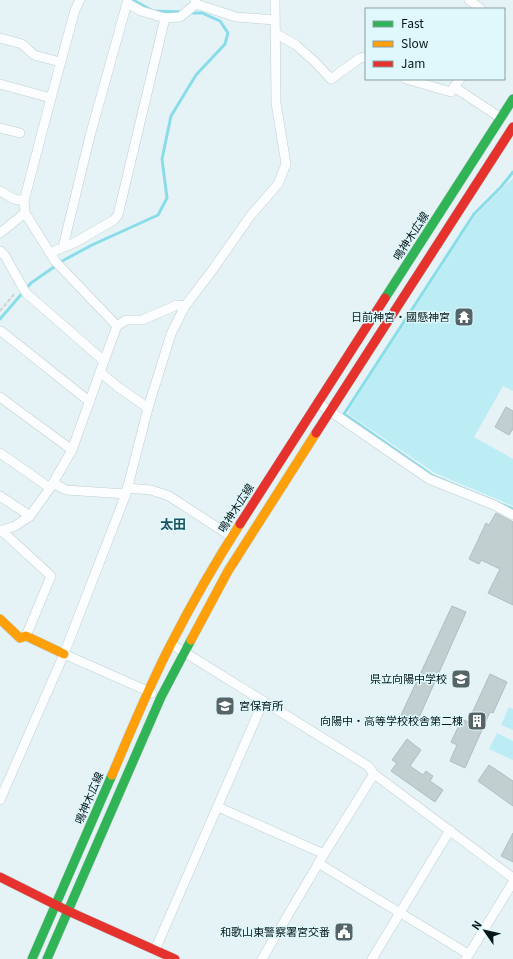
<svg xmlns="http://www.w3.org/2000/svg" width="513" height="959" viewBox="0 0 513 959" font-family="Georgia,'Noto Sans JP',serif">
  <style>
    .green { fill: #bcecf4 }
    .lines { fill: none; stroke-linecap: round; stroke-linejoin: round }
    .stream { stroke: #89dde9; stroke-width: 3 }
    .building { fill: #c1cfd1; stroke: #b0bec1 }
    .street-casing { stroke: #c1cfd1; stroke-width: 10 }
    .fast-casing { stroke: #c1cfd1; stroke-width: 10 }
    .slow-casing { stroke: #c1cfd1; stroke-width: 10 }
    .jam-casing { stroke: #c1cfd1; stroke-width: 10 }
    .path { stroke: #ced3d3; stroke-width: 2; stroke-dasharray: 4 2; stroke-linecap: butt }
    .street { stroke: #fbfdfe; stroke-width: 9 }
    .fast { stroke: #30b455; stroke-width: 9 }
    .slow { stroke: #ff9f0a; stroke-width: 9 }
    .jam { stroke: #e5322d; stroke-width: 9 }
    .labels { text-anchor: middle; stroke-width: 3; stroke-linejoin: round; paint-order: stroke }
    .street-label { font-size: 11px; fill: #071719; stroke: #dff8fc }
    .poi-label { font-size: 11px; fill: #071719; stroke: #dff8fc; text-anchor: end }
    .quarter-label { font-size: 13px; font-weight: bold; fill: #1a545d; stroke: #dff8fc }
  </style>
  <rect width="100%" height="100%" fill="#e5f3f6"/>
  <g class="green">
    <polygon points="513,178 513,391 503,386 474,437 513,459 513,506 435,473 348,414 350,408 475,216"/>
    <polygon points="509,707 513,709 513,730 501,725"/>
    <polygon points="497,733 513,741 513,760 489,749"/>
  </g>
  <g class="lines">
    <g class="stream">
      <polyline points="133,0 153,11 183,12"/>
      <polyline points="513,172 501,187 474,214 344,414 433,476 513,509"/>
      <polyline points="0,319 31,283 64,260 92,245 158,215 167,198 162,159 171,116 196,75 225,44 228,33 220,21 202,13 188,13"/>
    </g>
  </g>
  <g class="building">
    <polygon points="506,407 513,411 513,429 509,435 495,427"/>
    <polygon points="496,513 513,522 513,605 488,593 500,569 481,560 479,564 469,559 486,523 489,525"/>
    <polygon points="452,606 466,612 417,722 401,715"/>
    <polygon points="490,674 507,682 493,713 490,712 465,768 450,761 457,745 451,742 462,719 468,722"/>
    <polygon points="407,739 421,750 410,766 423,775 426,771 433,776 430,781 443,790 435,802 391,771 397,763 392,760"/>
    <polygon points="489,765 513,781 513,806 478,781"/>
    <polygon points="513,833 513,862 501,856"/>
  </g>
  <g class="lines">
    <defs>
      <g id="street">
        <polyline points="469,0 481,9"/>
        <polyline points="196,4 236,17 275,20"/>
        <polyline points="275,33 296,45 315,62 331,79 360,58 366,57"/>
        <polyline points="0,38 22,44 34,55 60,62"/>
        <polyline points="406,79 451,92 454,87"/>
        <polyline points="460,79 454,87 501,118"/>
        <polyline points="0,84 51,98 24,201"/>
        <polyline points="51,98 75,10 80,0"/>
        <polyline points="0,128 20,133"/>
        <polyline points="0,191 14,199 24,201 25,213 55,261 117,326"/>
        <polyline points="0,233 25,213"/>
        <polyline points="63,247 90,136 127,3 141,11 165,18"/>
        <polyline points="0,251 5,256 26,293 104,361 72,450 50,488 30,516 15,526 0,531"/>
        <polyline points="50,253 76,242 114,220 118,215 165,18 180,17 196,4 195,0"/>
        <polyline points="1,331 90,402"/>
        <polyline points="104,361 117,326 126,320 142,320 177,305 185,306"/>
        <polyline points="100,372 118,387 148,408"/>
        <polyline points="0,397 72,450"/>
        <polyline points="318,403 429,479 494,505 513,515"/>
        <polyline points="0,453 50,488"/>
        <polyline points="53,483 66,490 126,494"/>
        <polyline points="127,488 151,490 169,496 232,537"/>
        <polyline points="0,496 30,516"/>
        <polyline points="1,530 51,576 26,636"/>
        <polyline points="171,644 368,766 374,774 513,878"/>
        <polyline points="64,654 152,693"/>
        <polyline points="0,800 64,654 126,494 148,408 171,334 185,306 211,272 251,215 278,184 286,164 276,103 275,0"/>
        <polyline points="218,807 324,854"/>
        <polyline points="318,863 468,954"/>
        <polyline points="155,950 263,702"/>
        <polyline points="262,959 324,854 374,774"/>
        <polyline points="372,959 450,830"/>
        <polyline points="466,959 513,882"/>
      </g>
      <g id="fast">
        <polyline points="385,298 513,99"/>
        <polyline points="32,959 112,775"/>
        <polyline points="47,959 161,697 191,640"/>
      </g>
      <g id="slow">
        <polyline points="0,619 20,638 26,636 64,654"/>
        <polyline points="191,640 228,571 316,433"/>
        <path d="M 112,775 C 131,731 149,686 171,644 C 192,603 215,563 240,524"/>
      </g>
      <g id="jam">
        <polyline points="316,433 513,127"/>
        <polyline points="240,524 385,298"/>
        <polyline points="0,877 68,911 175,959"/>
      </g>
    </defs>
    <use href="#street" class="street-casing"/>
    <use href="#fast" class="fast-casing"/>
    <use href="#slow" class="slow-casing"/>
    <use href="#jam" class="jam-casing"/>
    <polyline class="path" points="0,311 15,293"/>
    <use href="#street" class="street"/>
    <use href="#fast" class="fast"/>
    <use href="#slow" class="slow"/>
    <use href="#jam" class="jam"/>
  </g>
  <defs>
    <symbol id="temple-square" viewBox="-11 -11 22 22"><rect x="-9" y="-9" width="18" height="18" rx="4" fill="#556466" stroke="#dff8fc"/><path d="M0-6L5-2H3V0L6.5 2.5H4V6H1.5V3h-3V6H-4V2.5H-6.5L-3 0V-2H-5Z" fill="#fff"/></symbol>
    <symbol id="school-square" viewBox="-11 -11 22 22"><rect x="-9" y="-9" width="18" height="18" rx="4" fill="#556466" stroke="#dff8fc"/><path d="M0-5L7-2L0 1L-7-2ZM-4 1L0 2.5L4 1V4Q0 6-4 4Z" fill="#fff"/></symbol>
    <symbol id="building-square" viewBox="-11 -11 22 22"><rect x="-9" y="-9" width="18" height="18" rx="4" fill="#556466" stroke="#dff8fc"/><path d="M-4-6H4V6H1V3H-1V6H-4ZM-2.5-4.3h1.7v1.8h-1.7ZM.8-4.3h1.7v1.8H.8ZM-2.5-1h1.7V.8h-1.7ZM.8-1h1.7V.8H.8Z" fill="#fff"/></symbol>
    <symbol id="civic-square" viewBox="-11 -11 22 22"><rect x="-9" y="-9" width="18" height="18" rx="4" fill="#556466" stroke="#dff8fc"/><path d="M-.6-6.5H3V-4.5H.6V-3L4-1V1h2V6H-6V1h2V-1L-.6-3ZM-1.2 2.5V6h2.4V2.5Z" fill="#fff"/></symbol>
  </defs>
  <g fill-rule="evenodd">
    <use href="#temple-square" x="453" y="306" width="22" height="22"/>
    <use href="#school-square" x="450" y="668" width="22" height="22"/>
    <use href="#school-square" x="214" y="695" width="22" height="22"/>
    <use href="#building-square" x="466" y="710" width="22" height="22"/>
    <use href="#civic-square" x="333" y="921" width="22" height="22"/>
  </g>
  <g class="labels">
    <g class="street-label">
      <text transform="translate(411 236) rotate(-57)" y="4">鳴神木広線</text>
      <text transform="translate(236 508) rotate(-57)" y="4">鳴神木広線</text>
      <text transform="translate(89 798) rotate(-67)" y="4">鳴神木広線</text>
    </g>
    <g class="poi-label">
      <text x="450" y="321">日前神宮・國懸神宮</text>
      <text x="447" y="683">県立向陽中学校</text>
      <text x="239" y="710" text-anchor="start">宮保育所</text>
      <text x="463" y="725">向陽中・高等学校校舎第二棟</text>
      <text x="330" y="936">和歌山東警察署宮交番</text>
    </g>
    <g class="quarter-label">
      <text x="173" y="529">太田</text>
    </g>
  </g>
  <rect x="365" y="8" width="140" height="72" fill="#dff8fc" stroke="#899ea1"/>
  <rect x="373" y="21" width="20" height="6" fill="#30b455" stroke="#899ea1"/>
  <text x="401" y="28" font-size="12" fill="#071719">Fast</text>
  <rect x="373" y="41" width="20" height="6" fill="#ff9f0a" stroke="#899ea1"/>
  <text x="401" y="48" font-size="12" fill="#071719">Slow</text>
  <rect x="373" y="61" width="20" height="6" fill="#e5322d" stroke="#899ea1"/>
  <text x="401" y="68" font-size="12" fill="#071719">Jam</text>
  <g transform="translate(485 931) rotate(304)" stroke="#dff8fc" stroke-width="3" paint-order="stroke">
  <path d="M0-3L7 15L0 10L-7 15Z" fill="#071719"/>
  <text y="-6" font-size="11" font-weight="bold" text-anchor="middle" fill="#071719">N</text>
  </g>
</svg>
